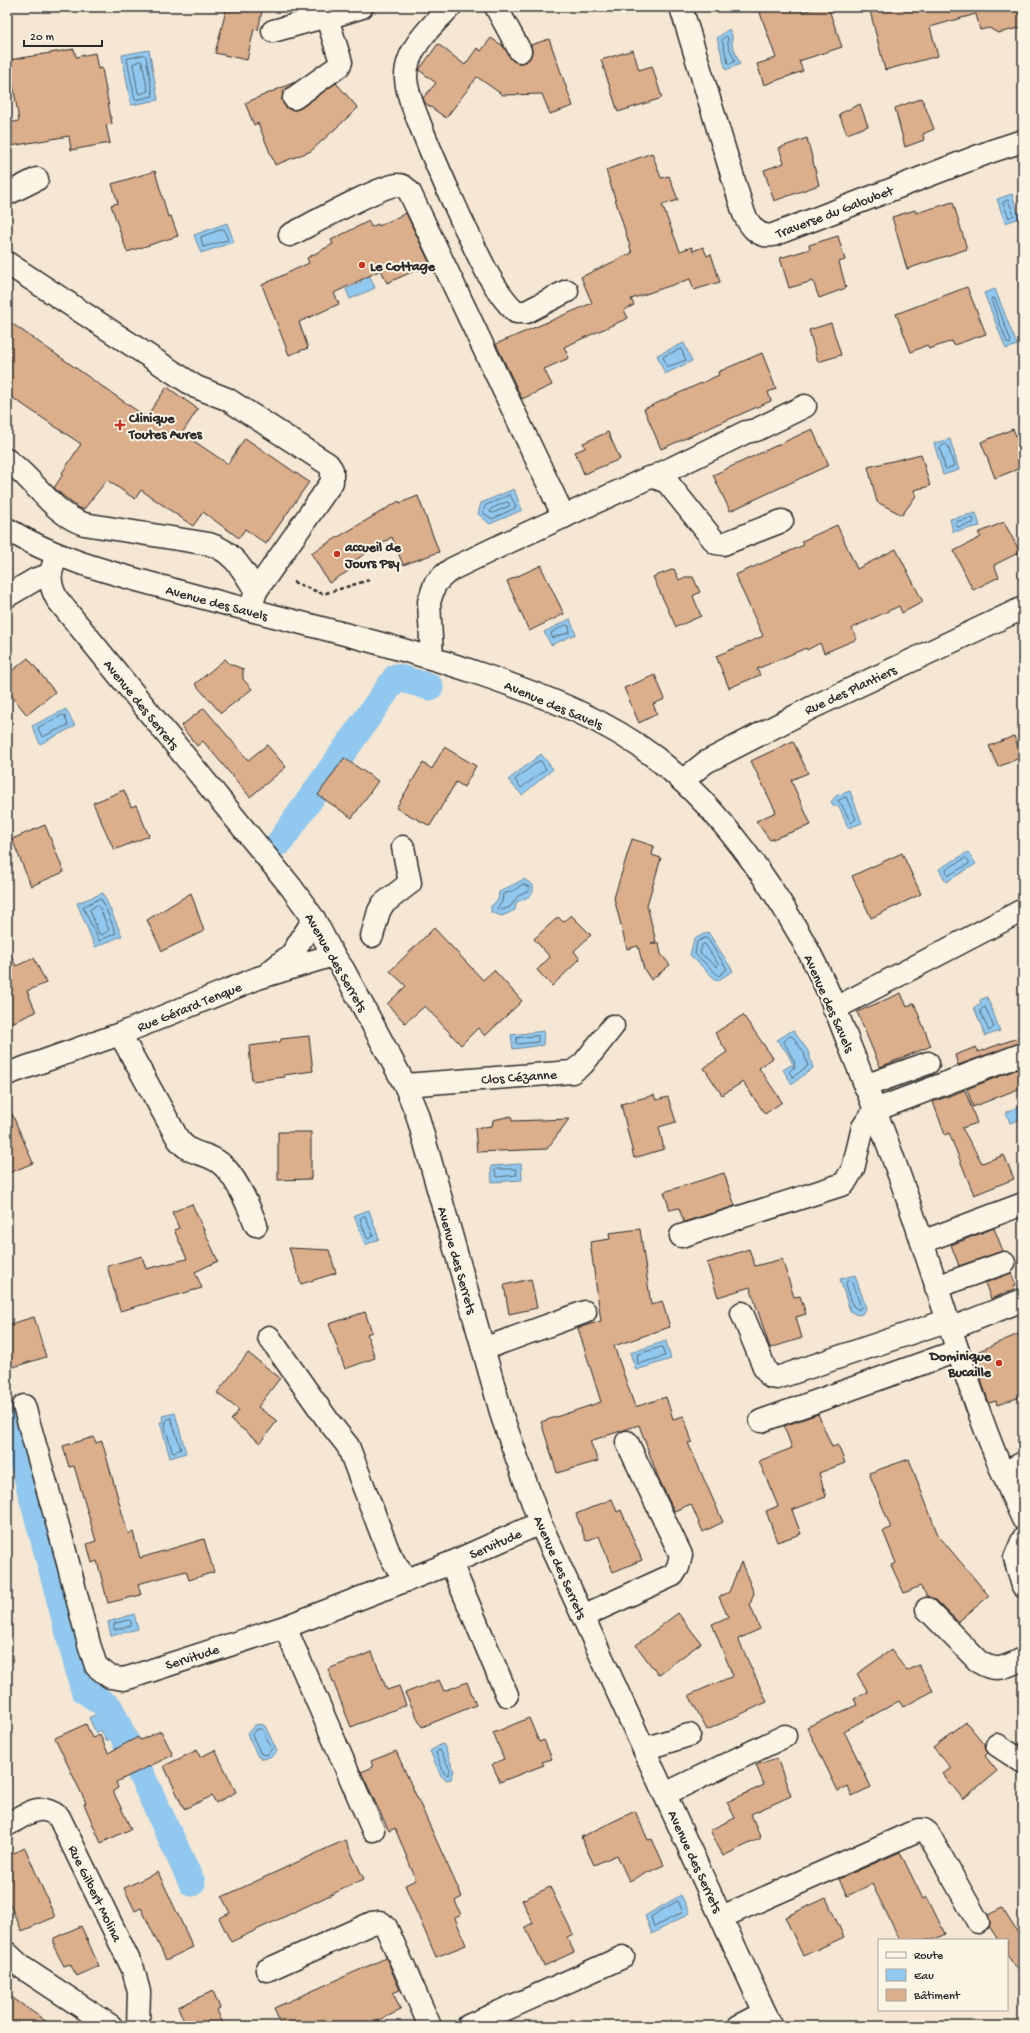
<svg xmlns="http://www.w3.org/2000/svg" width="1030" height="2033" viewBox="0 0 1030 2033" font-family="'Gochi Hand',sans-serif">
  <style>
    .water { fill: #91c8ef; stroke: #6889a1 }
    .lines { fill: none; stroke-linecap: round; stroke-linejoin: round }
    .shore { stroke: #546a79; stroke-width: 1 }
    .canal { stroke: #91c8ef; stroke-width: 27 }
    .building { fill: #dbae8c; stroke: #2b2b2b }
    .minor-casing { stroke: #2b2b2b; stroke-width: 25 }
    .path { stroke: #2b2b2b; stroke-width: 2.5; stroke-dasharray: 4 3; stroke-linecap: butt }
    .minor { stroke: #fcf5e5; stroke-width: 22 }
    .poi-dot { fill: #c8321e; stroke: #fcf5e5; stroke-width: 1.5 }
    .labels { text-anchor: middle; stroke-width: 4; stroke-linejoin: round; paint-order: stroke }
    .street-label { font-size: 14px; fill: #2b2b2b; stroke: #fcf5e5 }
    .poi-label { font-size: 14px; font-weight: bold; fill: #2b2b2b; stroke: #fcf5e5; text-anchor: start }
  </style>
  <rect width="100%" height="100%" fill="#f5e7d3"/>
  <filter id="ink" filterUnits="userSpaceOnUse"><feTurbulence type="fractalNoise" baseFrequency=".025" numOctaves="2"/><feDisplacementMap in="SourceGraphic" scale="8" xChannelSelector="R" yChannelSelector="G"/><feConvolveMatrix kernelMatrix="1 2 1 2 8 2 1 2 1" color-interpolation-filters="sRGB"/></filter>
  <g filter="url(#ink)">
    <g class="water">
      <polygon points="729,29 732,35 732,44 740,64 726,70 717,38"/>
      <polygon points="149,50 158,100 131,105 122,55"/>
      <polygon points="1012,194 1020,218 1005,223 997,199"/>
      <polygon points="227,223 234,242 201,253 194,235"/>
      <polygon points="369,274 375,288 350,299 346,289 361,282 361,278"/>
      <polygon points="995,289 1017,345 1006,349 984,293"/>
      <polygon points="684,343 692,361 665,374 657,355"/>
      <polygon points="950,439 959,470 943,475 934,443"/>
      <polygon points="514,489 522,510 490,524 478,514 481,503"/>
      <polygon points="976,513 980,526 953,532 950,519"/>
      <polygon points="570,619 576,634 551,645 544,632"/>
      <polygon points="66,709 75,726 40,744 32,726"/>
      <polygon points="541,754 553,769 522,795 508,780"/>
      <polygon points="850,791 862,823 848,828 839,806 834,806 831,802 836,796"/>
      <polygon points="968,852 976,864 946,882 939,869"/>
      <path d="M 524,879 L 533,885 L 533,892 C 529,899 522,898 516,903 L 515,910 L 502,916 L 491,912 L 491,906 L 498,900 L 499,892 Z"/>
      <polygon points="103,893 122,936 95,947 77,903"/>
      <polygon points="708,932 733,971 717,981 690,955 694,939"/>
      <polygon points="987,997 1000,1031 985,1036 974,1007 981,1005 980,1000"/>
      <polygon points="793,1030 808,1051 813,1068 792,1084 783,1070 791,1065 795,1069 788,1054 777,1040"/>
      <polygon points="544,1031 543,1045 513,1049 511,1035"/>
      <polygon points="1023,1105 1023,1118 1010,1123 1006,1112"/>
      <polygon points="521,1164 522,1180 492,1182 491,1166"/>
      <polygon points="369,1210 379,1239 365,1245 354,1215"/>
      <polygon points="855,1275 866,1308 862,1314 857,1315 850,1311 840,1279"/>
      <polygon points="666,1341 671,1359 636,1370 630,1353"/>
      <polygon points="175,1413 186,1453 170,1458 160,1422 163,1422 162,1416"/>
      <polygon points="134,1614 138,1629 111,1636 108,1622"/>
      <polygon points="104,1710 116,1736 106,1741 101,1730 96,1733 89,1718"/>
      <polygon points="261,1724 265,1726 277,1751 273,1756 263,1759 258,1757 247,1734 255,1725"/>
      <polygon points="442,1744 444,1745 454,1771 451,1779 447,1780 441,1776 430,1751"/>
      <polygon points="681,1895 690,1913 652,1934 645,1916"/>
    </g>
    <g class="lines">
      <g class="shore">
        <polygon points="726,36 728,38 728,45 735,61 730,64 728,63 722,40"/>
        <polygon points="144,55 146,57 153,96 135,100 127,59"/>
        <polygon points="140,61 142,62 148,91 140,94 138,93 133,64"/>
        <polygon points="1008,200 1014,215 1009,218 1003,203"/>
        <polygon points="224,229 228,240 203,247 201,237"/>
        <polygon points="992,298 995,299 1011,341 1010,344 1007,342 991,300"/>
        <polygon points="681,349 686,360 667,367 663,357"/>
        <polygon points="946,444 948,446 954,466 947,469 945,468 940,448"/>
        <polygon points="510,495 516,506 515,508 492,519 483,513 485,506"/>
        <polygon points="507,502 509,503 509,506 493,513 490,512 491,509"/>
        <polygon points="972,518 974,519 973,523 958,527 956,526 956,522"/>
        <polygon points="566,625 569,626 570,632 552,638 551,633"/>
        <polygon points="63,715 65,716 68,725 42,737 38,728"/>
        <polygon points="539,761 541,761 546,769 521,788 515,780"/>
        <polygon points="846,797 856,819 851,823 842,805 838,801"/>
        <polygon points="966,858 969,861 969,864 949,875 947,875 946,870"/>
        <polygon points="523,884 529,887 529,891 518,896 510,907 499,911 497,908 502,902 503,894 513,891"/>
        <polygon points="99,899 102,900 116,933 99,941 83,907"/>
        <polygon points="97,905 99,906 109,930 102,935 99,934 90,910"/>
        <polygon points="705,938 707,938 727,969 719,976 695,954 697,942"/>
        <polygon points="705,944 718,964 717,967 700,953 702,945"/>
        <polygon points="985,1007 994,1027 989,1031 980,1011"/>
        <polygon points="538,1036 538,1042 518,1044 516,1043 517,1038"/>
        <polygon points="790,1036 793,1037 804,1053 808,1066 793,1077 789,1072 794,1067 795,1063 784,1042"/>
        <polygon points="497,1169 516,1169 517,1175 497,1177 495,1171"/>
        <polygon points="365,1216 373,1235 369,1239 367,1238 360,1219"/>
        <polygon points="851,1280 861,1307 859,1310 853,1306 846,1284 847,1281"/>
        <polygon points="662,1347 665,1356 638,1364 637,1355"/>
        <polygon points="171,1418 181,1449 174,1452 172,1451 165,1426 167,1420"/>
        <polygon points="129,1620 131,1621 131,1626 114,1630 114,1624"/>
        <polygon points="257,1729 262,1729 272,1749 267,1755 261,1754 252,1735"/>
        <polygon points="440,1750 450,1770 448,1775 444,1773 436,1753"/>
        <polygon points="678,1901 683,1912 654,1927 651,1917"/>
      </g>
      <g class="canal">
        <polyline points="280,842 396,677 430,687"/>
        <polyline points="12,1421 84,1690 110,1708 192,1883"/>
      </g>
    </g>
    <g class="building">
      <polygon points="227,7 263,7 258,30 254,29 247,60 215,53"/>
      <polygon points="758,7 795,7 802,12 818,7 828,7 842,47 799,61 803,71 764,85 757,64 776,58"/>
      <polygon points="869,7 1023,7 1023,27 998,33 989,28 980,30 976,14 930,27 938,56 885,70"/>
      <polygon points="491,38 503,46 513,61 519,63 526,62 530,58 532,52 531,45 549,39 573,106 550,114 542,94 503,95 477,77 446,118 425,103 423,98 436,83 419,70 438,44 465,65 477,48 481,51"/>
      <polygon points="74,49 76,57 95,53 98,69 102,68 112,124 106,125 110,143 71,150 69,136 11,146 7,123 19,121 9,60"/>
      <polygon points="633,50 639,70 652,66 662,98 618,112 601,60"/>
      <polygon points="295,82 283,93 282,100 284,105 289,109 296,110 301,108 336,83 358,108 311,151 275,165 258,123 254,125 245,103"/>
      <polygon points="922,98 934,129 923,134 924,140 905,147 895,108"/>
      <polygon points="860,104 868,126 847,134 839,114"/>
      <polygon points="807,138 819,185 774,201 764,170 784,163 779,148"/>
      <polygon points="652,153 661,178 669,176 678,200 662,205 680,251 692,247 693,251 703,247 707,256 711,254 720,282 694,290 690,279 631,299 634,305 624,310 628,318 564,347 569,358 544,369 552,385 522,399 496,344 592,303 581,277 632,253 606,170"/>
      <polygon points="155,171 168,217 171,216 178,236 127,252 111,205 118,203 112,184"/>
      <polygon points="953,202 967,249 907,269 892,217 915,210 916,213"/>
      <polygon points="406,213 430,264 387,283 381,270 334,293 339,304 299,322 308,348 289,355 262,285 309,263 307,258 333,244 331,240 369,221 371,227 378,224 379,226"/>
      <polygon points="838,236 845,260 839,262 846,288 819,298 813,281 789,288 780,258 810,249 809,245"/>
      <polygon points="967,287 986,334 954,345 952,341 929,349 927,345 911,352 896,314"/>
      <polygon points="7,320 146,417 167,387 198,409 182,433 228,464 245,438 309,482 266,544 245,529 239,538 203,512 193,526 141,490 135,499 107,480 84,509 78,508 54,488 63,474 62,473 81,444 7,394"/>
      <polygon points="831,323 841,355 818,362 809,330"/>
      <polygon points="762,353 776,389 768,392 771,401 661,449 644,409 719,375 718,372"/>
      <polygon points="812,429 829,465 730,511 713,475"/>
      <polygon points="1013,429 1023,453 1023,467 995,478 981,442"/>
      <polygon points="608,432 620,459 584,474 575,452 585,448 583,443"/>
      <polygon points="921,454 930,486 914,490 916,496 902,515 877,502 868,467"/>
      <polygon points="418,496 439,552 403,565 392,537 352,562 355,567 329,583 311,553 399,501 400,503"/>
      <polygon points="1004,522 1020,552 994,565 999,577 973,590 954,551 981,537 978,533"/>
      <polygon points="837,525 857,569 896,549 923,602 902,613 899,606 852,628 857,639 843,645 824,653 820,643 807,650 806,648 757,669 760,675 729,688 716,656 763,636 735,575 804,545 802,541"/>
      <polygon points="542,565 542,569 564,614 529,631 507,581"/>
      <polygon points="674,569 679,580 685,577 693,577 700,592 693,596 701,616 676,627 653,577"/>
      <polygon points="28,658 55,692 27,715 7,690 7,675"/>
      <polygon points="225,659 230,664 243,669 243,679 252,689 221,713 195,684"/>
      <polygon points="655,675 665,699 653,704 657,714 639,723 624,688"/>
      <polygon points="204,708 248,760 267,745 286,767 250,797 203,741 197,746 181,726"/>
      <polygon points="1014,736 1022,757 998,767 989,746"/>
      <polygon points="793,741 808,773 791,780 811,825 770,840 756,821 776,812 751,761"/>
      <polygon points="444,747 476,766 464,787 456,782 430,826 396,808 423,763 432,769"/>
      <polygon points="344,758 378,781 352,818 318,795"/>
      <polygon points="124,790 131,807 136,805 149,836 114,850 93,803"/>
      <polygon points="45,825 64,872 31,886 12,839"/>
      <polygon points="632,839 654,846 652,855 661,858 647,905 656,942 651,943 659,943 661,954 670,965 651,980 644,969 638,946 627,949 614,898"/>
      <polygon points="902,853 921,894 871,918 852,876"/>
      <polygon points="191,893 204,931 162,951 147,920"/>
      <polygon points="571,915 591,935 574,951 580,959 552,986 537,970 550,957 534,939 558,917 563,922"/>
      <polygon points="434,928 483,980 494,970 522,1001 485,1036 478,1028 461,1045 425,1006 405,1023 387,1004 406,986 390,971"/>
      <polygon points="7,947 16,966 34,958 46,983 27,991 36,1012 7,1025"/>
      <polygon points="901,993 907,1007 914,1003 931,1046 880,1067 857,1012"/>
      <polygon points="743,1015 773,1058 759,1068 782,1102 765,1114 743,1082 722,1095 704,1068 727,1052 715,1033"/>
      <polygon points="309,1036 313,1071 284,1075 285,1077 252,1081 249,1046 280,1042 281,1039"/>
      <polygon points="1023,1036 1023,1042 958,1065 955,1055 976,1047 978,1052"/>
      <polygon points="1023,1067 1023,1087 973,1107 967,1089"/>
      <polygon points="965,1090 977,1123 962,1128 982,1163 1004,1155 1014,1179 974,1195 949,1133 945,1135 933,1102"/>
      <polygon points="654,1095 656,1100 668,1097 676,1122 659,1127 664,1149 634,1158 621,1104"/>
      <polygon points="7,1102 33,1163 7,1174"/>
      <polygon points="511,1116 512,1121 569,1119 547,1149 477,1152 475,1128 492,1126 493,1120"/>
      <polygon points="278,1132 311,1132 311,1179 278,1180"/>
      <polygon points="724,1173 735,1206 684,1222 679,1208 670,1210 664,1192"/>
      <polygon points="192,1204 218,1261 195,1272 202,1288 120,1311 107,1266 142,1256 146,1269 187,1259 174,1230 179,1228 172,1212"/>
      <polygon points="994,1228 1003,1251 959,1266 951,1245"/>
      <polygon points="640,1229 651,1305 662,1301 670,1327 614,1346 635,1407 666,1397 673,1419 684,1416 692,1442 688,1443 723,1522 703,1532 691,1504 674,1511 658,1477 639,1425 590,1441 598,1461 557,1473 541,1422 601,1402 578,1328 601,1321 590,1242 610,1239 609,1233"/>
      <polygon points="289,1248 329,1250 336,1273 301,1284"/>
      <polygon points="749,1249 755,1266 782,1259 794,1297 800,1296 806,1314 796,1317 802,1338 770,1348 750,1287 718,1297 707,1263"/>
      <polygon points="1011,1273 1016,1285 1014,1286 1015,1289 991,1299 985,1283"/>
      <polygon points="531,1279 537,1308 509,1314 504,1285"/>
      <polygon points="365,1312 372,1332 367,1334 375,1358 345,1369 329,1324"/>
      <polygon points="34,1317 46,1357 7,1369 7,1325"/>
      <polygon points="1023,1332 1023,1396 997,1405 996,1401 989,1403 972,1354"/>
      <polygon points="248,1353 280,1378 258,1407 277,1421 260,1443 231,1420 239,1410 217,1393"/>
      <polygon points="818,1414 832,1447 838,1445 845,1463 819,1473 826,1497 792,1510 801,1534 777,1542 766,1511 778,1506 759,1461 792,1448 784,1426"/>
      <polygon points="94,1437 96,1443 102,1441 128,1534 133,1532 140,1558 204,1539 214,1572 189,1580 186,1571 138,1584 141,1595 108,1603 97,1561 92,1563 87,1544 96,1541 74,1466 69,1467 63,1446"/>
      <polygon points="909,1459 938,1535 989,1596 958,1622 936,1600 928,1597 920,1586 904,1593 891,1565 896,1563 883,1531 891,1528 869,1473"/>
      <polygon points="612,1499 617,1512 621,1510 642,1560 613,1572 599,1536 586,1541 576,1514"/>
      <polygon points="741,1562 754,1593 750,1605 760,1629 738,1639 767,1702 707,1730 689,1695 733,1676 712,1624 728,1617 719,1597 729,1592"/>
      <polygon points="678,1613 701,1643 658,1675 636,1645"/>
      <polygon points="891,1650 907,1671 919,1665 933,1691 903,1707 899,1701 844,1731 871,1787 852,1796 848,1786 838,1791 807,1727 857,1705 854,1699 868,1692 857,1674"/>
      <polygon points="372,1652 387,1690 399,1686 406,1705 351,1727 328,1669"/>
      <polygon points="439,1680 444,1691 467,1682 476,1705 422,1727 405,1693"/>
      <polygon points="529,1718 539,1742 544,1740 552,1759 542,1762 544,1765 500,1782 492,1764 504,1759 493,1733"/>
      <polygon points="966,1722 985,1745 988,1753 985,1756 997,1771 963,1799 943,1774 951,1768 933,1747"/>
      <polygon points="86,1724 92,1738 100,1735 108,1753 138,1737 140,1740 161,1731 173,1755 116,1782 118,1788 113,1791 131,1829 101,1843 84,1804 86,1803 55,1738"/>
      <polygon points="197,1750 200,1757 215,1750 236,1792 216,1803 212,1796 184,1809 164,1766"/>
      <polygon points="396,1751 462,1897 455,1901 461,1915 455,1918 466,1945 436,1957 405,1885 416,1880 395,1828 389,1831 361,1772 373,1767 371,1761"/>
      <polygon points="777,1758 791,1796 751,1814 761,1838 723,1856 710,1830 735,1818 727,1802 764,1785 756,1765"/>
      <polygon points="635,1811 648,1840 652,1839 664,1865 629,1881 617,1855 594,1865 581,1837"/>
      <polygon points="345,1840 364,1879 231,1942 219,1918 230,1913 222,1897"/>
      <polygon points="25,1848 55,1917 22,1931 7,1899 7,1856"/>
      <polygon points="900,1852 923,1899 927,1897 945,1934 933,1940 900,1940 872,1884 847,1896 839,1879"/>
      <polygon points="158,1872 193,1947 166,1960 141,1908 135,1911 124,1888"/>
      <polygon points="550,1887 573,1934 567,1937 574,1952 544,1966 525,1927 533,1923 522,1900"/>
      <polygon points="826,1898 844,1937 803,1956 785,1917"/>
      <polygon points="1002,1908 1023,1941 1023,1980 1007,1954 1007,1940 998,1940 989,1926 990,1922 988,1915"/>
      <polygon points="81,1926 99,1966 77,1976 70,1964 64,1966 54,1947 54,1938"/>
      <polygon points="386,1958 400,1990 393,1993 401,2010 367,2026 281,2026 274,2008"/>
      <polygon points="213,1991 220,2008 217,2010 224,2026 186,2026 178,2007"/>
      <polygon points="7,1994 53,2026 7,2026"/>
    </g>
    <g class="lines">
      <defs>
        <g id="minor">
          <path d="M 450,7 C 432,25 405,50 406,78 C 407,95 415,111 421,127 C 433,158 447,188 461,219 C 476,249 491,289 516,312 L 526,312 L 567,291"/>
          <polyline points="496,7 520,51"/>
          <path d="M 681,7 L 744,214 C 750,226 758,238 773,235 L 992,151 L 1023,141"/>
          <polyline points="273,31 320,18 327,18 362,7"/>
          <polyline points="294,98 339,66 341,62 327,18"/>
          <polyline points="7,194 37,179"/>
          <path d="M 290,235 C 308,226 383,184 398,185 C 404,185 407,189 410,193 L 564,517"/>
          <polyline points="7,263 196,387 227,399 328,464 332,470 332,482 256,591"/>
          <path d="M 7,460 C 35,479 51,513 84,524 L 209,544 C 233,551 243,570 256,591 L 252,604"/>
          <polyline points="654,477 746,432 756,430 805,406"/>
          <path d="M 7,529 C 59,561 116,574 174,590 C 279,619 386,641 489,677 C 549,698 605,719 656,758 C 727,815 789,905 826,987 C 837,1011 845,1035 855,1059 C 879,1119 902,1180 922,1242 C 953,1335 981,1430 1023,1519"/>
          <path d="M 57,556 C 49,573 48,582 57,599 L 291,887 L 314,919 L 333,955 L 343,969 L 405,1085 L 417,1114 L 503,1419 L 540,1523 L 771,2026"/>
          <polyline points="7,596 36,579 50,575"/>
          <polyline points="432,657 429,602 435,584 444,575 452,569 504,544 648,478 654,477 667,482 716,543 723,544 782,521"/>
          <polyline points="682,781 706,762 811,708 1023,608"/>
          <polyline points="372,936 379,911 383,904 410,883 403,847"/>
          <polyline points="272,970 292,954 314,919"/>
          <polyline points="834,1009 1023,910"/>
          <path d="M 120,1034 L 178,1139 C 192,1157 205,1151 220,1163 C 236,1175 249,1207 256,1225"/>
          <polyline points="7,1074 120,1034 258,978 333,955"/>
          <polyline points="405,1085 572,1072 583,1064 613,1026"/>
          <polyline points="865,1086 928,1063"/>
          <polyline points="681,1236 844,1184 853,1169 863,1127 875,1110 1023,1054"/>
          <polyline points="922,1242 1023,1204"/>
          <polyline points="936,1287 1004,1263"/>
          <polyline points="742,1313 765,1369 771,1377 777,1378 946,1321"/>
          <polyline points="950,1329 1023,1300"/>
          <polyline points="269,1337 329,1422 348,1446 389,1553 397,1567 408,1580"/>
          <polyline points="483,1349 585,1312"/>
          <polyline points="24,1406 62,1540 89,1644 96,1666 110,1677 123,1679 131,1677 285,1627 451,1563 540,1523"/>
          <polyline points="761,1421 957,1351"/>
          <polyline points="1003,1474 1023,1463"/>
          <polyline points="1023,1539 1015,1558 1023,1586"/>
          <polyline points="451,1563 507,1695"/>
          <path d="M 927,1609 L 979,1662 C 997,1673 1005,1667 1023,1659"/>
          <polyline points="583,1616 673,1575 678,1567 681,1555 627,1442"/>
          <polyline points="285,1627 373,1830"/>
          <polyline points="997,1745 1023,1762"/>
          <polyline points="644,1749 689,1735"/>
          <polyline points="665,1794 785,1736"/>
          <path d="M 7,1825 C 26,1815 39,1801 59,1817 L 133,1969 L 139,1992 L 138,2026"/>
          <polyline points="722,1917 918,1830 924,1830 928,1833 978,1922"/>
          <polyline points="7,1953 23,1968 111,2026"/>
          <polyline points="267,1970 372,1923 380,1922 386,1927 430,2026"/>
          <polyline points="468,2026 623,1957"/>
          <polyline points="739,2026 765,2013"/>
        </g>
      </defs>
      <use href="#minor" class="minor-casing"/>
      <polyline class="path" points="293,582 323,594 369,580"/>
      <use href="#minor" class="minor"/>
    </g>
  </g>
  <g class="poi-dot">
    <circle cx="362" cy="265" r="4"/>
    <path d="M118 419h4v4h4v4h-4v4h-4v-4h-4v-4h4z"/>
    <circle cx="337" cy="554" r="4"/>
    <circle cx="999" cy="1363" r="4"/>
  </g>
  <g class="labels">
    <g class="street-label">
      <text transform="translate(834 211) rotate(-21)" y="5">Traverse du Galoubet</text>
      <text transform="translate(217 602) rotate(15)" y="5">Avenue des Savels</text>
      <text transform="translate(850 689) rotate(-25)" y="5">Rue des Plantiers</text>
      <text transform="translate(142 704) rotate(51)" y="5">Avenue des Serrets</text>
      <text transform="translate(554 704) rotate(23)" y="5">Avenue des Savels</text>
      <text transform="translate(337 962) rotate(60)" y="5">Avenue des Serrets</text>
      <text transform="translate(830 1003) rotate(66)" y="5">Avenue des Savels</text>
      <text transform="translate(189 1006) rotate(-22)" y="5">Rue Gérard Tenque</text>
      <text transform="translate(519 1076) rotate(-4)" y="5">Clos Cézanne</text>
      <text transform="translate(458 1260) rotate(74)" y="5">Avenue des Serrets</text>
      <text transform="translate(495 1543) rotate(-24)" y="5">Servitude</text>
      <text transform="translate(561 1567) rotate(66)" y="5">Avenue des Serrets</text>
      <text transform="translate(192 1656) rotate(-18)" y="5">Servitude</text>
      <text transform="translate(696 1861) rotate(65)" y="5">Avenue des Serrets</text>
      <text transform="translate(96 1893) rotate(64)" y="5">Rue Gilbert Molina</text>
    </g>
    <g class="poi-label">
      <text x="370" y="270">Le Cottage</text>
      <text x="129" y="422">Clinique<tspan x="129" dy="16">Toutes Aures</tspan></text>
      <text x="345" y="551">accueil de<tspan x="345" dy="16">Jours Psy</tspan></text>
      <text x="991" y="1360" text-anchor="end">Dominique<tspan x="991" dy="16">Bucaille</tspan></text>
    </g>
  </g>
  <rect width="1030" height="2033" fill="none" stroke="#fcf5e5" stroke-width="24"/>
  <rect x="12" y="12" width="1006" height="2009" fill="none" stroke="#2b2b2b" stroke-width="1.5" filter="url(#ink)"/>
  <rect x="878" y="1939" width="130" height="72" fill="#fcf5e5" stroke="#a8a49b"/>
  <rect x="886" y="1952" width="20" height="6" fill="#fcf5e5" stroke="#a8a49b"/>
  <text x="914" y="1959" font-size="12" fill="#2b2b2b">Route</text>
  <rect x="886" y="1969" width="20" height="12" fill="#91c8ef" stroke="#a8a49b"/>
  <text x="914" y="1979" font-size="12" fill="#2b2b2b">Eau</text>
  <rect x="886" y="1989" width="20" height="12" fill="#dbae8c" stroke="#a8a49b"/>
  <text x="914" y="1999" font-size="12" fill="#2b2b2b">Bâtiment</text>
  <path d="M24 40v6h78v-6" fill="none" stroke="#2b2b2b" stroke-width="2"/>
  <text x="30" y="40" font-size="12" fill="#2b2b2b" stroke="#fcf5e5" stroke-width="3" paint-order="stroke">20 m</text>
</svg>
